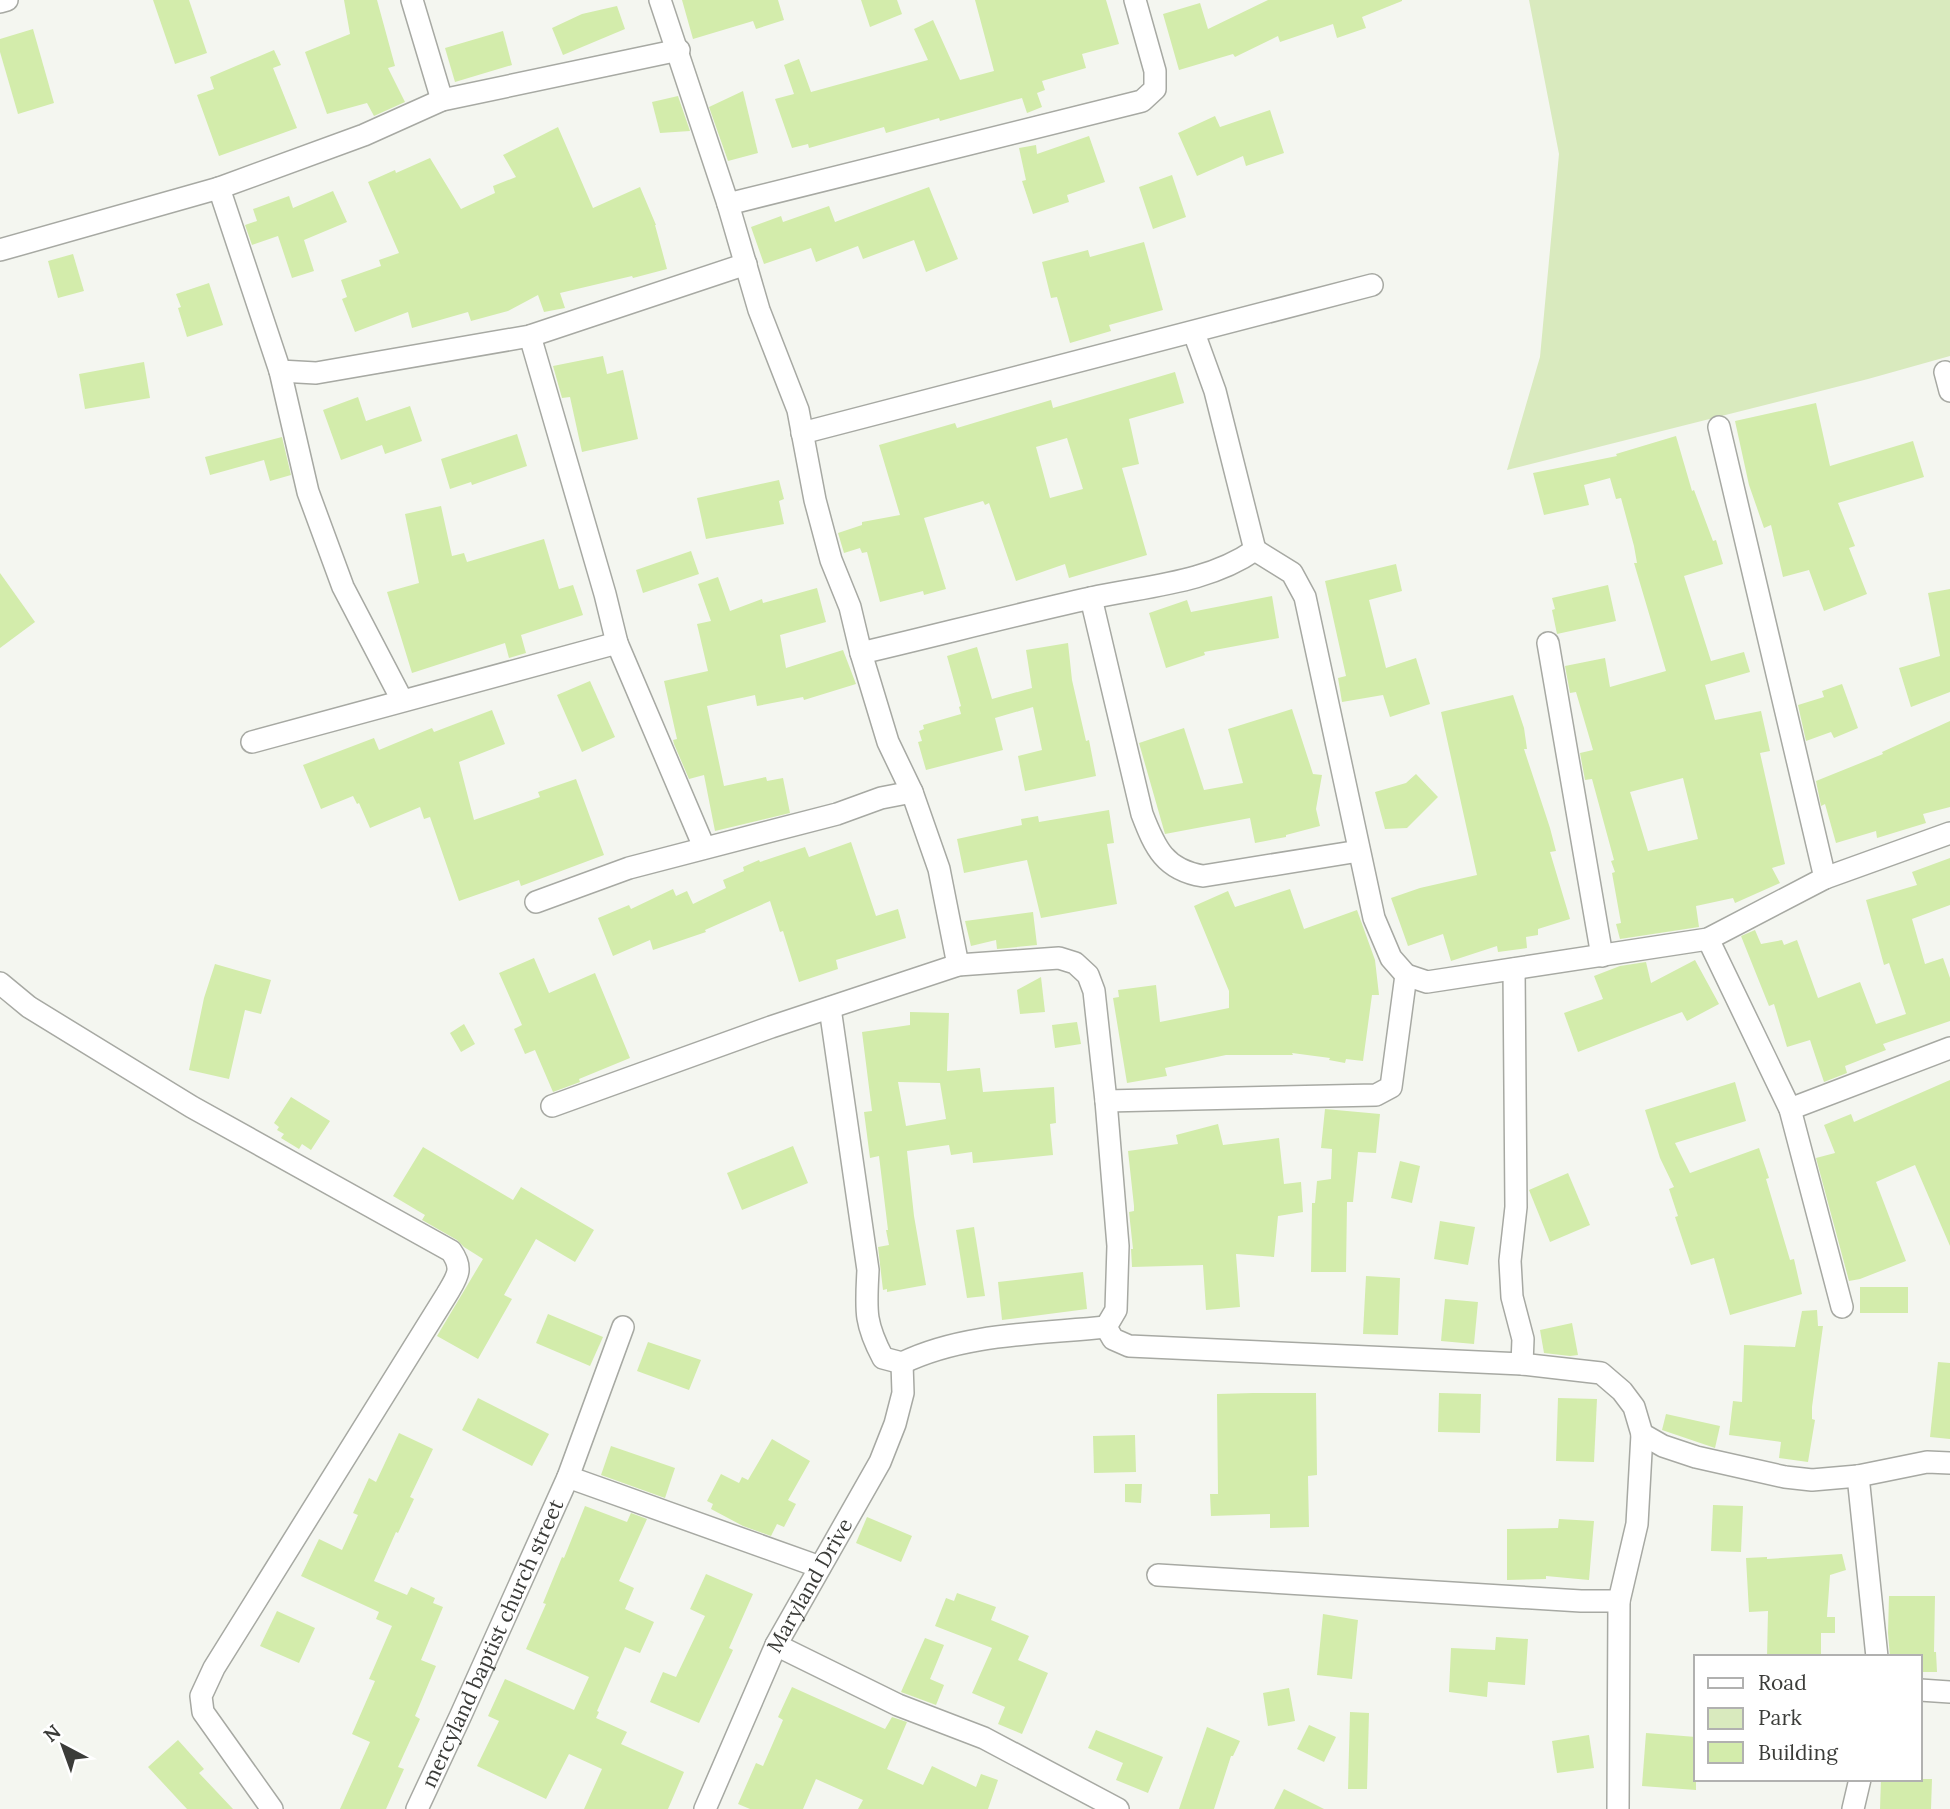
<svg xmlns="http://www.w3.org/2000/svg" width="1950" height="1809" viewBox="0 0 1950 1809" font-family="Lora,serif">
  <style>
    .green { fill: #d9eabe }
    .building { fill: #d3ecab; fill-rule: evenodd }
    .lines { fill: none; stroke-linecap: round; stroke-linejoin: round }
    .minor-casing { stroke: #a7a9a3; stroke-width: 24 }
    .minor { stroke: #fff; stroke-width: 21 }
    .labels { text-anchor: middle; stroke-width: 6; stroke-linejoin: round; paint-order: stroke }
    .street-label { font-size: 21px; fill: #3b3c39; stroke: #fff }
  </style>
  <rect width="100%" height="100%" fill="#f4f6f0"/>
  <polygon class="green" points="1529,0 1950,0 1950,356 1868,379 1507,470 1540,357 1559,154"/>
  <g class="building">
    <polygon points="153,0 189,0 207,53 175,64"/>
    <polygon points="344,0 377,0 395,66 388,68 405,102 374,116 367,103 327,114 305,52 350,34"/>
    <polygon points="682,0 778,0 784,20 756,29 753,21 693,39"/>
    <polygon points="861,0 897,0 902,14 870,27"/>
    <polygon points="975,0 1106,0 1119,44 1082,54 1086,68 1042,81 1045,90 1037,93 1042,107 1027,113 1022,98 940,121 939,118 886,133 884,127 809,148 808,144 792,148 775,99 794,94 784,65 799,59 811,92 928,60 914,29 933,20 960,80 994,71"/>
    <polygon points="1268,0 1402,0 1402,1 1362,17 1366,28 1337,38 1333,24 1280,42 1278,36 1235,57 1233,54 1179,70 1163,14 1200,3 1208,29"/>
    <polygon points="617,6 625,29 563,55 552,28 582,14"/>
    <polygon points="33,29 54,103 18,114 0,52 0,39"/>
    <polygon points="503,31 512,65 455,82 445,48"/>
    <polygon points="274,50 281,65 273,68 297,128 219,156 197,95 214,89 210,77"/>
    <polygon points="743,91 758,153 728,161 709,107"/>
    <polygon points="678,96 690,131 660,133 652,102"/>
    <polygon points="1270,110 1284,153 1246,166 1243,156 1197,176 1178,133 1215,116 1220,127"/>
    <polygon points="558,127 593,208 640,187 656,225 655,225 667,269 633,278 632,276 560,293 565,308 544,312 538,295 508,311 471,321 468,312 412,328 408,312 355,332 342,299 347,297 341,280 381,266 379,260 399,253 368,182 395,170 396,173 430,158 461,209 495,193 493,186 516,177 503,155"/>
    <polygon points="1089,136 1105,182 1067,195 1069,202 1033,214 1022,181 1026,180 1019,148 1036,145 1037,154"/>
    <polygon points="1172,175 1186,217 1153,229 1139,187"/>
    <polygon points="929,187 958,259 926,272 914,240 863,259 858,246 816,262 811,248 764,264 751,227 781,216 783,222 829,206 835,222"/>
    <polygon points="333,191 347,222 304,240 314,271 292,278 278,236 252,245 245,225 257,221 253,209 289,196 293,208"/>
    <polygon points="1144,242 1163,310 1109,325 1111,331 1070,343 1057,297 1051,298 1042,262 1088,250 1090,257"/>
    <polygon points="73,254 84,291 58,298 48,261"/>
    <polygon points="209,283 223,325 187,337 178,308 181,307 176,294"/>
    <polygon points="603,356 607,374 623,370 638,439 582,452 570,397 562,398 553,366"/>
    <polygon points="144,362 150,398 85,409 79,374"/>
    <path d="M 1175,372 L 1184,403 L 1129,419 L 1139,464 L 1122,468 L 1147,555 L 1069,578 L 1065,564 L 1016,581 L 989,503 L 985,505 L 983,501 L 924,518 L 946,589 L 924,595 L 923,591 L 880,602 L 867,552 L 862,553 L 860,548 L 844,553 L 838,533 L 862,525 L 862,522 L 900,515 L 879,445 L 955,423 L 957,428 L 1051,400 L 1053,408 ZM 1067,438 L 1083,489 L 1050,498 L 1036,447 Z"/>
    <polygon points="358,397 366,421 410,406 422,441 385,454 382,445 341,460 323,410"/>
    <polygon points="1816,403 1830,466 1913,441 1924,477 1838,503 1855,546 1849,548 1867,594 1824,611 1809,570 1783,577 1771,525 1764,528 1749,485 1735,421"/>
    <polygon points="517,434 527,466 472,485 471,482 450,489 441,459"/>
    <path d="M 1676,436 L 1692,491 L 1694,490 L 1713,541 L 1716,540 L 1723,564 L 1684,576 L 1711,661 L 1744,652 L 1750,672 L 1705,685 L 1715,720 L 1761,711 L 1770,751 L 1760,753 L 1785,864 L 1772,868 L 1780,883 L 1735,903 L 1733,898 L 1696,906 L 1699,927 L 1620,939 L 1616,924 L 1621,923 L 1612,873 L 1615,872 L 1611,861 L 1614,860 L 1592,779 L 1585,780 L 1580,753 L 1593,750 L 1576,692 L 1570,693 L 1565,666 L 1605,658 L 1610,687 L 1666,671 L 1634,563 L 1637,563 L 1634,546 L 1621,498 L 1616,499 L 1610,478 L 1584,485 L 1589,505 L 1544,515 L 1533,473 L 1617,456 L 1616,454 ZM 1683,778 L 1698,839 L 1648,851 L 1630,792 Z"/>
    <polygon points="282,437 291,475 270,481 264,460 210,475 205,457"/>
    <polygon points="779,480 784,499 779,501 784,524 706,539 697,498"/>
    <polygon points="441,506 452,556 464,553 467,562 544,539 559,589 573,585 583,615 521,635 526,653 509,658 505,643 412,673 387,592 419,583 405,514"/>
    <polygon points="691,551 699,574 643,593 636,570"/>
    <polygon points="1396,564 1402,591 1369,600 1386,668 1416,658 1430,704 1390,717 1383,695 1342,702 1338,678 1346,676 1325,581"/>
    <polygon points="0,573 35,622 0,648"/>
    <polygon points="718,577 730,611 762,599 763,603 817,588 826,622 780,635 786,668 843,650 856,684 804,700 803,697 757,706 755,695 707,706 724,786 766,777 767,781 783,778 790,813 715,831 704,775 689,779 674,744 673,740 677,739 664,681 708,671 697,624 711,621 698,584"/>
    <polygon points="1608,585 1616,621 1557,634 1552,610 1555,609 1552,598"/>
    <polygon points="1950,589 1950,692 1911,707 1899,668 1940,656 1928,593"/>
    <polygon points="1272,596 1279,638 1204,652 1205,655 1166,668 1149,613 1187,600 1191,612"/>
    <polygon points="1068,643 1072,680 1086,741 1089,740 1096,776 1025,791 1018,756 1042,750 1033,707 995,718 1003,750 926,770 918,742 922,741 919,731 924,729 923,725 961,714 959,707 961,706 947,656 977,647 992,699 1032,688 1026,650"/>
    <polygon points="590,681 615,737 582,752 557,695"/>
    <polygon points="1842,684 1858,728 1834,738 1831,732 1806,741 1798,705 1824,697 1822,691"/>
    <polygon points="1513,695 1524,728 1527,749 1524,749 1550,828 1556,851 1550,852 1570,919 1538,929 1538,935 1526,937 1527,948 1498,952 1497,946 1451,961 1443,934 1408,946 1391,898 1420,888 1477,875 1441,712"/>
    <polygon points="1292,709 1313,774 1322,775 1316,809 1320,826 1286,835 1286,837 1255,843 1250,818 1165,834 1139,743 1184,728 1204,790 1243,783 1228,729"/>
    <polygon points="492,710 505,744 459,762 474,820 540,797 538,792 576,779 604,855 521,886 519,880 459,901 430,817 424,819 420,807 370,828 359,803 357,804 353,796 321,809 303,765 374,738 379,750 432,728 434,732"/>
    <polygon points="1950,721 1950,807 1923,814 1926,823 1877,838 1876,831 1836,843 1825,804 1821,806 1816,781 1883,754 1882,752"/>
    <polygon points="1416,774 1438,797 1407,828 1385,829 1375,792 1406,783"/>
    <polygon points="1109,810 1114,843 1107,844 1117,904 1041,918 1027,860 964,873 957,839 1022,825 1021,819 1038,816 1039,822"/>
    <polygon points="851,842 876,916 898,909 906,938 836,960 838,969 799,982 783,931 780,932 770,901 705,930 706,932 653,950 650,940 613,956 598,918 629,905 631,909 673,889 676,896 687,891 693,904 726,888 723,880 744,871 743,867 759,860 760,862 805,847 809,857"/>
    <polygon points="1950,858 1950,905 1912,919 1925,964 1943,958 1950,978 1950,1021 1883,1044 1886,1050 1845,1066 1847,1073 1824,1082 1810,1040 1787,1047 1774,1004 1769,1006 1741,936 1755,930 1761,944 1782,940 1784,945 1797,940 1818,998 1860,982 1876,1024 1906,1014 1889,963 1884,965 1866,900 1917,885 1912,872"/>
    <polygon points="1290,889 1304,929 1357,910 1375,960 1379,995 1372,995 1363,1061 1346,1059 1345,1063 1329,1060 1330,1058 1292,1053 1293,1055 1226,1055 1165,1068 1167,1076 1127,1083 1113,998 1119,997 1118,990 1156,985 1160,1022 1229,1008 1229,991 1194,906 1228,891 1235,907"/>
    <polygon points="1033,912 1037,945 997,949 996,940 971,946 965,921"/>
    <polygon points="534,958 549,993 595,973 630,1058 579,1079 580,1082 553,1092 535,1050 525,1054 514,1029 522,1025 499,973"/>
    <polygon points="1695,960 1719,1004 1687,1021 1682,1012 1578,1052 1564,1013 1603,999 1594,976 1620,966 1646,962 1651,983"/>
    <polygon points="215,964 271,980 261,1014 245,1010 229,1079 189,1070 204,998"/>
    <polygon points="1041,977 1045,1012 1020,1014 1017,990"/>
    <path d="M 910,1012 L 949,1013 L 947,1071 L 980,1068 L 983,1092 L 1054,1087 L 1056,1123 L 1050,1124 L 1053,1155 L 973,1163 L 972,1152 L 951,1155 L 949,1145 L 907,1151 L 914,1216 L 926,1285 L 887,1292 L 887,1289 L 883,1290 L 878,1247 L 889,1245 L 886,1230 L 888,1230 L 879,1156 L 870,1158 L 864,1112 L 872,1111 L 862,1032 L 910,1025 ZM 898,1082 L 940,1083 L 946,1119 L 906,1126 Z"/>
    <polygon points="1077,1022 1081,1044 1055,1048 1052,1025"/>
    <polygon points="464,1024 475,1044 461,1052 450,1033"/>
    <polygon points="1950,1080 1950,1246 1915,1165 1876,1182 1906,1261 1860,1279 1849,1281 1816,1158 1835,1153 1824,1125 1851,1114 1854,1122"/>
    <polygon points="1735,1082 1746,1121 1675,1143 1690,1173 1759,1148 1769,1178 1766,1179 1790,1260 1794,1259 1802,1294 1730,1315 1714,1258 1691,1265 1675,1217 1678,1216 1669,1189 1674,1187 1660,1158 1645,1110"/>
    <polygon points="291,1097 330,1121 311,1150 302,1144 299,1149 281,1138 284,1134 277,1130 279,1127 274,1123"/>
    <polygon points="1325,1109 1380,1114 1376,1153 1358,1152 1353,1202 1347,1202 1346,1272 1311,1272 1312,1203 1315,1203 1317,1181 1331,1179 1332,1149 1321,1148"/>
    <polygon points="1218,1124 1223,1145 1279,1138 1284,1184 1301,1182 1303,1212 1278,1216 1274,1257 1236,1254 1240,1307 1206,1310 1203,1265 1132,1267 1131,1249 1133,1249 1129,1212 1134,1211 1134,1206 1128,1151 1178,1144 1176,1135"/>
    <polygon points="793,1146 808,1183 742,1210 727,1173"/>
    <polygon points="423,1147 513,1200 521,1187 594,1230 575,1262 536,1239 504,1295 512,1299 478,1359 437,1336 483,1259 464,1247 457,1240 422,1220 425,1215 393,1196"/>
    <polygon points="1400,1161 1420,1166 1412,1203 1391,1198"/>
    <polygon points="1568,1173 1590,1225 1550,1242 1529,1190"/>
    <polygon points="1440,1221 1475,1227 1468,1265 1434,1259"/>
    <polygon points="974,1227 985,1296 967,1298 956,1230"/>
    <polygon points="1083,1272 1087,1309 1002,1320 998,1282"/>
    <polygon points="1366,1276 1400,1278 1398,1335 1363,1334"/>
    <rect x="1860" y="1287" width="48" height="26"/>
    <polygon points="1445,1299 1478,1302 1474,1344 1441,1341"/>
    <polygon points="1817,1310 1818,1326 1823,1326 1812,1407 1812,1419 1815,1420 1808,1462 1779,1458 1781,1442 1729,1435 1733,1401 1742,1402 1744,1345 1795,1347 1802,1311"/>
    <polygon points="548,1314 603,1337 590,1366 536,1343"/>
    <polygon points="1572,1323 1578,1355 1570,1356 1544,1353 1540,1330"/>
    <polygon points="648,1342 701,1360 689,1390 637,1371"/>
    <polygon points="1938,1362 1950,1363 1950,1439 1930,1437"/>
    <polygon points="1253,1393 1316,1393 1317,1475 1308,1476 1309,1527 1270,1528 1270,1514 1211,1516 1210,1494 1218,1494 1217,1394"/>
    <polygon points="1439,1393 1481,1394 1480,1433 1438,1432"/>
    <polygon points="478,1398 549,1434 532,1466 462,1430"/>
    <polygon points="1558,1398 1597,1399 1594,1462 1556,1461"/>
    <polygon points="1666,1414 1720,1426 1715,1448 1662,1430"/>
    <polygon points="399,1433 433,1449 410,1497 414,1499 398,1533 396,1532 374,1581 407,1595 411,1587 435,1598 433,1603 443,1607 421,1660 436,1666 415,1716 420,1719 398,1767 404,1769 386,1809 340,1809 370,1742 352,1734 375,1681 369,1679 392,1626 376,1619 379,1612 301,1576 319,1539 342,1550 358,1515 353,1513 369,1478 376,1482"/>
    <polygon points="1135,1435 1136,1472 1094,1473 1093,1436"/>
    <polygon points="772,1439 810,1461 788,1500 796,1504 784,1527 777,1524 771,1536 743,1526 711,1509 713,1504 707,1501 721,1474 739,1483 742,1477 748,1480"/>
    <polygon points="611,1446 675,1468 665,1498 601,1475"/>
    <polygon points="1125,1484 1142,1484 1141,1503 1125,1502"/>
    <polygon points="1713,1505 1743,1506 1741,1552 1711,1551"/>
    <polygon points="585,1506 627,1522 631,1513 647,1519 619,1581 634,1588 625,1609 654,1622 640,1653 625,1647 597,1711 599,1712 596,1718 627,1732 621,1744 684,1772 668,1809 584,1809 602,1769 569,1754 546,1799 477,1766 499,1721 488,1716 505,1679 574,1710 589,1677 526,1649 546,1604 543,1603 562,1557 564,1558"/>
    <polygon points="867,1517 912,1536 901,1562 856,1543"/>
    <polygon points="1559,1519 1594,1521 1589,1580 1546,1576 1546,1579 1507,1580 1507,1529 1558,1528"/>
    <polygon points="1842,1554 1846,1570 1830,1575 1827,1617 1835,1617 1835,1633 1821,1633 1821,1657 1767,1657 1768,1611 1749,1612 1746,1558 1767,1557 1767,1559"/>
    <polygon points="706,1574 753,1594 729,1648 733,1650 699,1723 650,1702 663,1672 676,1677 705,1616 690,1609"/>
    <polygon points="957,1593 996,1607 991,1620 1029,1636 1018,1660 1048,1673 1022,1734 998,1724 1005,1707 972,1693 992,1648 935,1626 946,1598 954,1601"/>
    <polygon points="1889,1596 1935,1596 1934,1652 1936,1652 1937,1672 1920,1672 1920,1657 1890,1657 1888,1633"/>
    <polygon points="277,1611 315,1628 299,1663 260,1646"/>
    <polygon points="1323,1614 1358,1620 1352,1679 1317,1675"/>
    <polygon points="1496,1637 1528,1639 1525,1685 1488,1682 1487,1697 1449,1692 1451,1648 1495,1650"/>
    <polygon points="925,1638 944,1645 930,1679 944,1685 936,1705 901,1692"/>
    <polygon points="792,1687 885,1729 892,1717 907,1722 887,1769 923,1785 932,1766 976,1787 981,1774 998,1780 988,1809 858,1809 863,1800 816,1779 803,1809 750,1809 738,1804 756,1763 763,1766 783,1720 778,1717"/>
    <polygon points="1289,1688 1295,1721 1268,1726 1263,1693"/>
    <polygon points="1350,1712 1369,1713 1367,1789 1348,1789"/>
    <polygon points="1309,1725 1336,1737 1324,1762 1297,1749"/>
    <polygon points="1207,1727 1240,1741 1233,1756 1231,1756 1214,1809 1179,1809"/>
    <polygon points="1096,1730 1163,1757 1148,1793 1116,1780 1123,1763 1088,1748"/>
    <polygon points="1646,1733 1696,1737 1696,1790 1642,1786"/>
    <polygon points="1589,1735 1594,1768 1557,1773 1552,1741"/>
    <polygon points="178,1740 204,1769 199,1773 233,1809 187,1809 148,1767"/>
    <polygon points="1881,1779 1932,1779 1931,1809 1880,1809"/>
    <polygon points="1284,1789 1324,1809 1274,1809"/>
  </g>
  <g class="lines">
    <defs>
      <g id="minor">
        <polyline points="412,0 442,100"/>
        <polyline points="660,0 728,204 759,310 798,410 815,500 831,560 850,607 861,653 888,742 912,792 939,869 958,965"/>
        <polyline points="0,2 7,0"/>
        <polyline points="219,188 280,371 316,373 530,336 746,264"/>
        <polyline points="728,204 1142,101 1155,89 1155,71 1135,0"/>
        <polyline points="0,250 219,188 364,135 442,100 679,50"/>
        <polyline points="1194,333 1215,391 1255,550"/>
        <polyline points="530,336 605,594 617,643 704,847"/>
        <polyline points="280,371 308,492 343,587 402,700"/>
        <polyline points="1945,372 1950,391"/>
        <polyline points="1719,427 1825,878"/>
        <polyline points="802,433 1372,285"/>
        <path d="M 1091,598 L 1142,814 C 1155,848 1165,870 1203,876 L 1359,851"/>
        <polyline points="1548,643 1602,956"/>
        <path d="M 861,653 C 938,635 1014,615 1091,598 C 1146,586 1208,583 1255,550 L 1292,573 L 1305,597 L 1374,918 L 1391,958 L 1406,975 L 1427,982 L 1708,939 L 1825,878 L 1950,833"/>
        <polyline points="252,742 617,643"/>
        <polyline points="536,902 629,868 837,814 881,798 912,792"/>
        <polyline points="1708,939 1790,1109 1842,1307"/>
        <polyline points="1514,969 1516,1207 1510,1261 1512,1297 1523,1339 1522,1364"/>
        <path d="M 0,983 L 29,1007 L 192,1107 L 451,1251 C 464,1269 457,1277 447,1294 L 214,1668 L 201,1696 L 203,1712 L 272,1809"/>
        <path d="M 830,1008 L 868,1270 C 866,1310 864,1322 883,1358 L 902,1363 C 964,1333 1038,1334 1106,1327"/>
        <polyline points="1106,1101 1376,1095 1391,1087 1406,975"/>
        <polyline points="552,1106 771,1027 958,965 1059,958 1075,963 1088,975 1094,991 1106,1101 1118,1246 1116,1310 1106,1327"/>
        <polyline points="1790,1109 1950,1048"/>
        <polyline points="1106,1327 1113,1339 1129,1346 1522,1364 1601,1373 1622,1391 1634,1407 1642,1434 1663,1446 1696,1457 1785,1477 1812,1480 1858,1476 1927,1462 1950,1463"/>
        <polyline points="1858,1476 1877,1657"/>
        <polyline points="568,1477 820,1567"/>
        <polyline points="1158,1575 1581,1601 1619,1601 1637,1524 1642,1434"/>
        <polyline points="776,1645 898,1705 984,1738 1118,1809"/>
        <polyline points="1920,1690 1950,1692"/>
        <path id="s1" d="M 417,1809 L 460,1717 L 568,1477 L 623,1327"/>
        <path id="s2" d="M 705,1809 L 776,1645 L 880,1462 L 895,1424 L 903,1393 L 902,1363"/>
        <polyline points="1618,1809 1619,1601"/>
        <polyline points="1853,1809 1860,1779"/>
      </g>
    </defs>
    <use href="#minor" class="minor-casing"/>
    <use href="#minor" class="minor"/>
  </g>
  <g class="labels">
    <g class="street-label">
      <text dy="7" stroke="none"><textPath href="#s2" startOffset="247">Maryland Drive</textPath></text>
      <text dy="7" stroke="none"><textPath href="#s1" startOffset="182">mercyland baptist church street</textPath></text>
    </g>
  </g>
  <rect x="1694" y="1655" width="228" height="126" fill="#ffffff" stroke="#b1b1b0" stroke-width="2"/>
  <rect x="1708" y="1678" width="35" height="10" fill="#ffffff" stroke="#b1b1b0" stroke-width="2"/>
  <text x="1758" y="1690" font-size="21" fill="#3b3c39">Road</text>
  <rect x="1708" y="1708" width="35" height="21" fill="#d9eabe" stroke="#b1b1b0" stroke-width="2"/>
  <text x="1758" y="1725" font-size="21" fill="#3b3c39">Park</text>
  <rect x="1708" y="1742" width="35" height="21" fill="#d3ecab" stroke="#b1b1b0" stroke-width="2"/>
  <text x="1758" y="1760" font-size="21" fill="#3b3c39">Building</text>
  <g transform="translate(63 1746) rotate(319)" stroke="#ffffff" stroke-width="5" paint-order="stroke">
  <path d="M0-5L12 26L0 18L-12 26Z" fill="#3b3c39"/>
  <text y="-10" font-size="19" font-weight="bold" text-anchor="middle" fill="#3b3c39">N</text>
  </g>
</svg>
